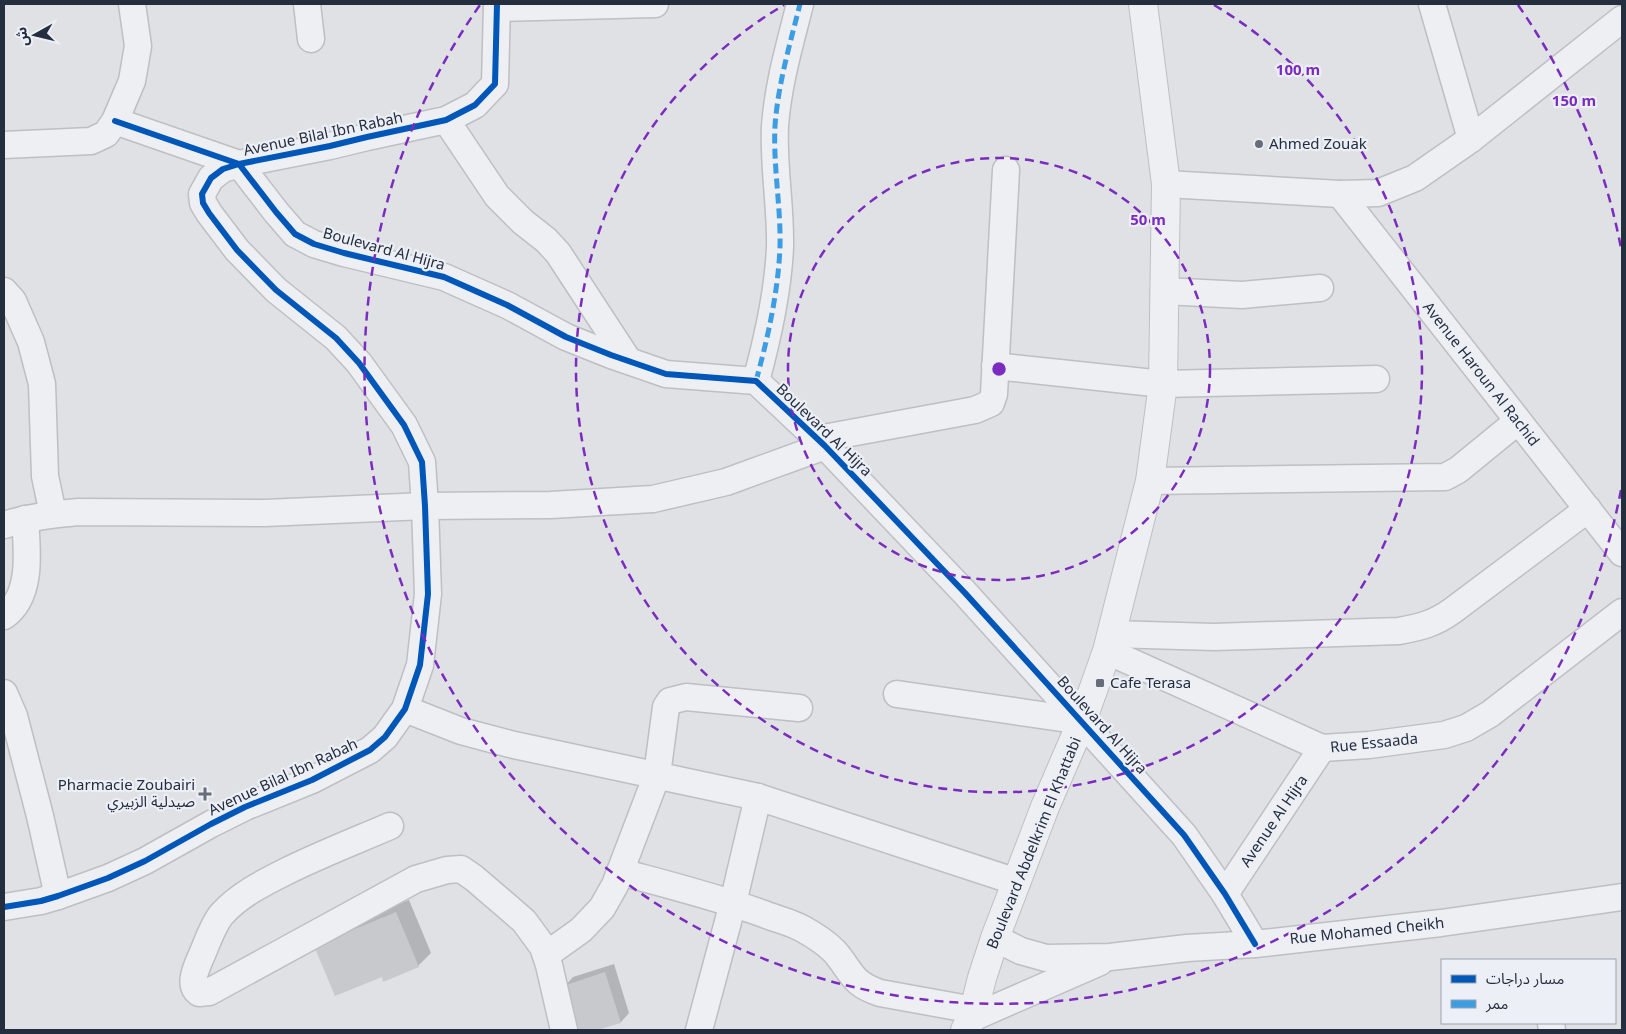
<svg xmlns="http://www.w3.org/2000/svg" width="1626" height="1034" viewBox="0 0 1626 1034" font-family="'Noto Sans','Noto Sans Arabic',sans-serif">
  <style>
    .shadow { fill: #0003 }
    .building { fill: #c7c9cd }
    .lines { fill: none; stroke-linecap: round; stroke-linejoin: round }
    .minor-casing { stroke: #bdbfc3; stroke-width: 29 }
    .tertiary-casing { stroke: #bdbfc3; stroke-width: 30 }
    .minor { stroke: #eeeff2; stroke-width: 26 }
    .tertiary { stroke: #eeeff2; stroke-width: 28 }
    .quiet { stroke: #3c9de3; stroke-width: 5; stroke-dasharray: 10 5; stroke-linecap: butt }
    .cycleway-casing { stroke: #eceff5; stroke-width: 9 }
    .cycleway { stroke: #0057b8; stroke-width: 6 }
    .ring { fill: none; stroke: #7b2cbf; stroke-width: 2.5; stroke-dasharray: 9 6 }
    .poi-dot { fill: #666d79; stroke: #eceff5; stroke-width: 2 }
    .labels { text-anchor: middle; stroke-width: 4.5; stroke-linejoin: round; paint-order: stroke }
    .street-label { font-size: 15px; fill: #252e3f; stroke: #eceff5 }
    .poi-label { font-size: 15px; fill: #252e3f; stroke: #eceff5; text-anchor: start }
    .centre { fill: #7b2cbf; stroke: #eceff5; stroke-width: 2.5 }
    .ring-label { font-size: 15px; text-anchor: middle; font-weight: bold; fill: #7b2cbf; stroke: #eceff5; stroke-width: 4.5; stroke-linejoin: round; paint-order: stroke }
  </style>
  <rect width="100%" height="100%" fill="#dfe1e5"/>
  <g class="shadow">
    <polygon points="409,900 431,953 418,966 329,933"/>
    <polygon points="614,964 629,1013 621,1022 593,1030 579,1030 565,986 573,977"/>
  </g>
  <g class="building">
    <polygon points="396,912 419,967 383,982 382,977 335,996 314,946"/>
    <polygon points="605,972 621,1023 597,1030 577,1030 563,986"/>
  </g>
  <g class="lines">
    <defs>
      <g id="minor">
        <polyline points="307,4 311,39"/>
        <polyline points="1432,4 1471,139"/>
        <polyline points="497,8 655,4"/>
        <polyline points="446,120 497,196 523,222 546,240 558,253 628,360"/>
        <polyline points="115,121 239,164 276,212 295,234 314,244 344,253 444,277 507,305 566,337 611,355 666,374 756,381 825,446 965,593 1184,835 1225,894 1255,944"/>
        <polyline points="4,145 91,141 106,134 115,121 132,81 138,46 132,4"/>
        <polyline points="1166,184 1340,194 1378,193 1415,178 1471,139 1622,19"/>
        <polyline points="1340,194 1622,553"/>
        <polyline points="4,291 13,301 31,342 42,384 45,476 53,514"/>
        <polyline points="1164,291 1242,295 1320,288"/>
        <polyline points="995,366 1163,384 1376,379"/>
        <path d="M 756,381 C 768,337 778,293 780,247 C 781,207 773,166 775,126 C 778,84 790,44 800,4"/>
        <polyline points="818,439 975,410 991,403 994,394 1006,170"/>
        <polyline points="1150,481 1445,477 1458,470 1518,421"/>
        <path d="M 4,525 C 29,517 53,514 79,512 L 265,513 L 425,506 L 551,505 L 653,499 L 726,482 L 825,446"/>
        <path d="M 4,616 C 33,596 27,550 25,519"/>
        <path d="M 1112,634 L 1214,637 L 1399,631 C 1420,627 1434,624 1452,611 L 1588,509"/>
        <polyline points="1107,651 1322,748 1369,745 1444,735 1466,728 1490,714 1622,612"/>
        <polyline points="4,693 14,716 40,816 58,896"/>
        <polyline points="897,694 1082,721"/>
        <polyline points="405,709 461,731 514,745 758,797 1017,882"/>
        <path d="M 390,826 C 355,841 319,855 285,872 C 263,883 239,895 222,914 C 213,924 206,946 200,959 C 196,969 188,985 199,993 L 209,992 L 416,879 L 447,870 L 461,869 L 474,878 L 524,921 L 543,947 L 549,965 L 564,1030"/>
        <path d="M 621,872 C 669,885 717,897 764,914 C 776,919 791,922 803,929 C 814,935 825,942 834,951 C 852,971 850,983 880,993 L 974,1010"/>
        <polyline points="1225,894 1322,748"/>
        <polyline points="4,907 41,901 58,896 108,878 145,861 211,824 245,807 312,780 370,750 385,737 405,709 420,665 428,594 425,506 422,462 404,425 359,363 336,338 276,290 237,250 209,213 203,203 202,194 211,178 223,169 239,164 330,146 367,137 446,120 475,105 495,84 497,4"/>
        <polyline points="995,938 1021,951 1046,958 1110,957 1187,948 1255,944 1441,923 1622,897"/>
        <polyline points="546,955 581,930 602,908 615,885 657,775 666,707 670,701 686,697 799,708"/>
        <polyline points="972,1018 1100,962"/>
        <polyline points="1551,1023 1552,1030"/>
        <polyline points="699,1030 733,903 758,797"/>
      </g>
      <polyline id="tertiary" points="965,1030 972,1018 982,978 995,938 1045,807 1082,721 1107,651 1150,481 1163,384 1166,184 1143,4"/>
    </defs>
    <use href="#minor" class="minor-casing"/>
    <use href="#tertiary" class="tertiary-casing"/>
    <use href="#minor" class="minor"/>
    <use href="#tertiary" class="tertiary"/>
    <path class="quiet" d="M 756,381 C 768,337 778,293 780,247 C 781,207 773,166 775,126 C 778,84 790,44 800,4"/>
    <defs>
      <g id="cycleway">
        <polyline points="115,121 239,164 276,212 295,234 314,244 344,253 444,277 507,305 566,337 611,355 666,374 756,381 825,446 965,593 1184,835 1225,894 1255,944"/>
        <polyline points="4,907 41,901 58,896 108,878 145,861 211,824 245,807 312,780 370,750 385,737 405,709 420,665 428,594 425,506 422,462 404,425 359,363 336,338 276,290 237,250 209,213 203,203 202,194 211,178 223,169 239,164 330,146 367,137 446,120 475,105 495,84 497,4"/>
      </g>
    </defs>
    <use href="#cycleway" class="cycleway-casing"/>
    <use href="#cycleway" class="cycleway"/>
  </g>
  <g class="ring">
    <circle cx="999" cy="369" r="211"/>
    <path d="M1214 5A423 423 0 1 1 784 5"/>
    <path d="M1621 490A634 634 0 1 1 480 5M1518 5A634 634 0 0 1 1621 248"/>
  </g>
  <g class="poi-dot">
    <circle cx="1259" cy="144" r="5"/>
    <rect x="1095" y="678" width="10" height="10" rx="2.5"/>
    <path d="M202.5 786.5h5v5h5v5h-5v5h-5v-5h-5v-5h5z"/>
  </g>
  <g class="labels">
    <g class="street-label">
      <text transform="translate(323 134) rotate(-12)" y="5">Avenue Bilal Ibn Rabah</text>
      <text transform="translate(384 249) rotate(15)" y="5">Boulevard Al Hijra</text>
      <text transform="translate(1481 374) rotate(52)" y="5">Avenue Haroun Al Rachid</text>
      <text transform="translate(824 430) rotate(44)" y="5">Boulevard Al Hijra</text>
      <text transform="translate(1102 725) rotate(48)" y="5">Boulevard Al Hijra</text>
      <text transform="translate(1374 743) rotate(-6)" y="5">Rue Essaada</text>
      <text transform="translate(283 777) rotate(-25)" y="5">Avenue Bilal Ibn Rabah</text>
      <text transform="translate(1274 821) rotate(-56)" y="5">Avenue Al Hijra</text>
      <text transform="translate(1034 843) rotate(-68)" y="5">Boulevard Abdelkrim El Khattabi</text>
      <text transform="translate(1367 931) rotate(-6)" y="5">Rue Mohamed Cheikh</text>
    </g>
    <g class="poi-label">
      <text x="1269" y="149">Ahmed Zouak</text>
      <text x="1110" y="688">Cafe Terasa</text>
      <text x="195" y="790" text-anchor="end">Pharmacie Zoubairi<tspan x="195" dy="17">صيدلية الزبيري</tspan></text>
    </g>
  </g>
  <circle cx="999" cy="369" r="8" class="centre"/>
  <g class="ring-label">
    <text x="1298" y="75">100 m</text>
    <text x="1574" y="106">150 m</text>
    <text x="1148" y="225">50 m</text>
  </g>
  <rect width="1626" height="1034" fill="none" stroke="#252e3f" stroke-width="10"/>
  <rect x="1441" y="959" width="175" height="65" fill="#eceff5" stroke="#9ca2ac"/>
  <rect x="1451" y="975" width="25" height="8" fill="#0057b8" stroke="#9ca2ac"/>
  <text x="1486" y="984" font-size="15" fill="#252e3f">مسار دراجات</text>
  <rect x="1451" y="1000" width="25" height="8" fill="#3c9de3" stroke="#9ca2ac"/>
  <text x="1486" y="1009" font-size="15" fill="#252e3f">ممر</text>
  <g transform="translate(35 35) rotate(262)" stroke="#eceff5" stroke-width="4" paint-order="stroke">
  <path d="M0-4L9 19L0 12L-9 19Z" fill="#252e3f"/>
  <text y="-8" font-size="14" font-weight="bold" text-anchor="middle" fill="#252e3f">ش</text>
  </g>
</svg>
